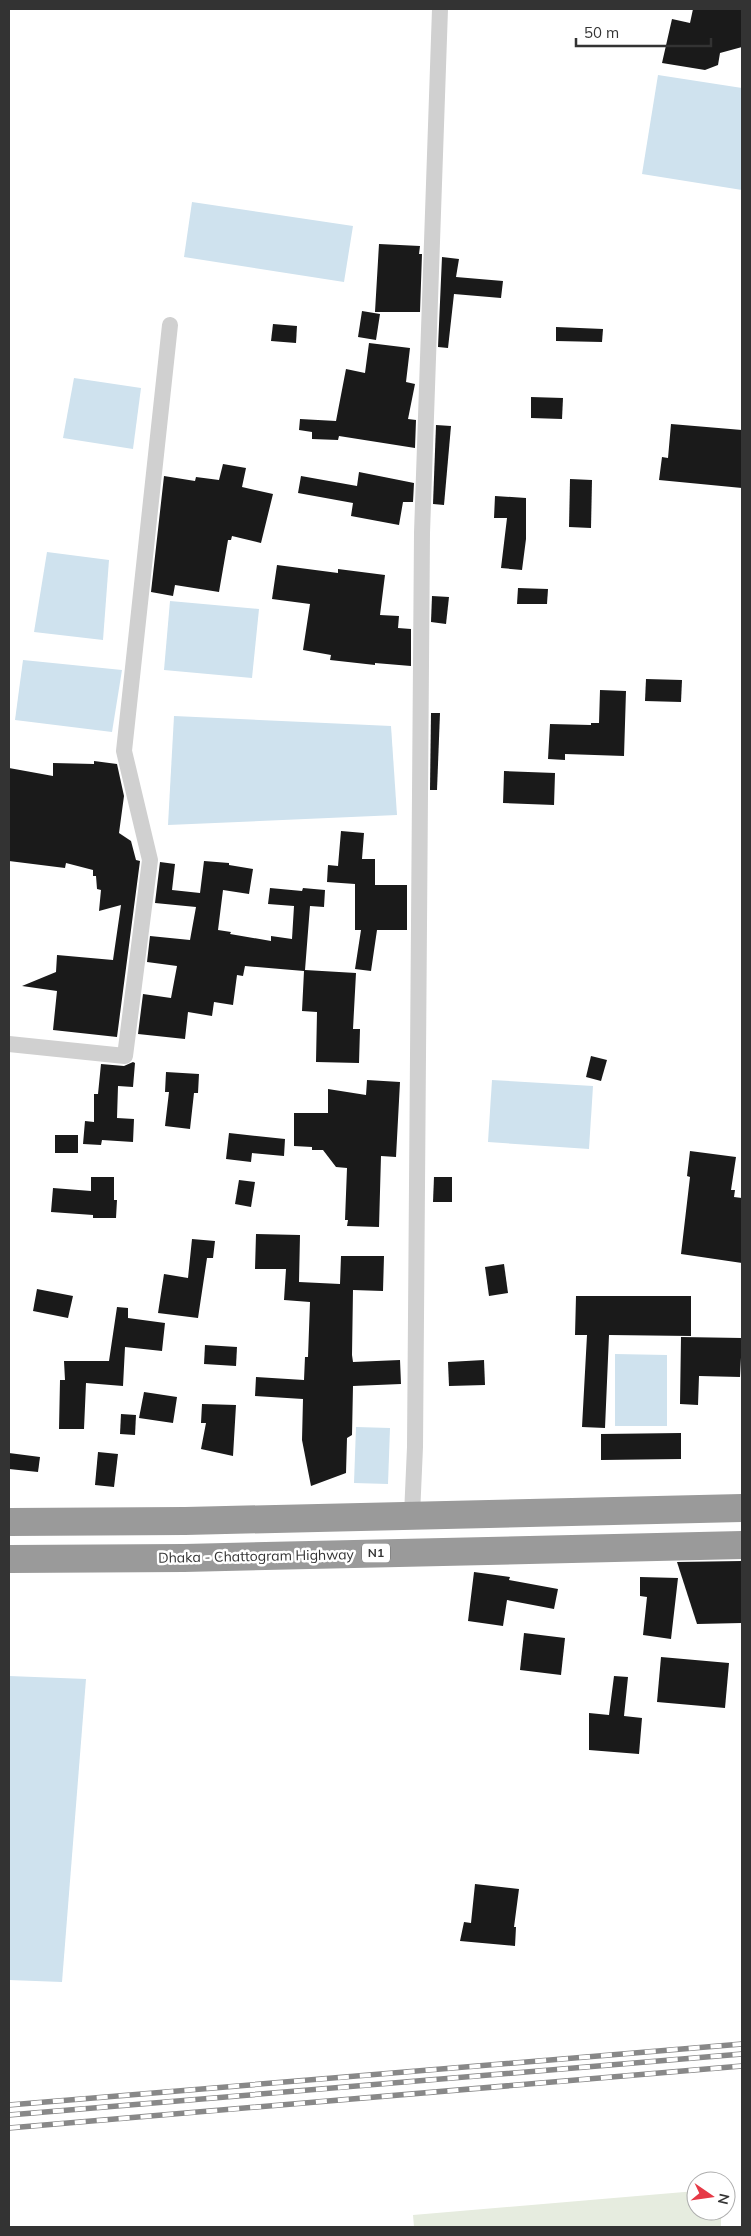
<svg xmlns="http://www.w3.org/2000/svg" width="751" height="2236" viewBox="0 0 751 2236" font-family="Mulish,sans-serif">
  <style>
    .green { fill: #e6ecdf }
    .water { fill: #cfe2ee }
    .building { fill: #1a1a1a }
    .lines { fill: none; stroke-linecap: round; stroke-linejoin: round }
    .street { stroke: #d0d0d0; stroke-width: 16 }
    .highway { stroke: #9a9a9a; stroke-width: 28 }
    .rail-casing { stroke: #888; stroke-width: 5.5 }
    .rail { stroke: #fff; stroke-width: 4; stroke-dasharray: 11; stroke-linecap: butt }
    .labels { text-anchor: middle; stroke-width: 5; stroke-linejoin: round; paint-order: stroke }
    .shield { fill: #fff; stroke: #707070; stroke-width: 1 }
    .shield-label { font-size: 12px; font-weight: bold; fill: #333 }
    .street-label { font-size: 14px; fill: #333; stroke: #fff }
  </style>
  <rect width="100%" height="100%" fill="#fff"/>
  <polygon class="green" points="696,2191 696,2211 721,2211 721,2227 414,2227 413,2215"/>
  <g class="water">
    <polygon points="658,75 742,88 742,190 642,174"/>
    <polygon points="192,202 353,226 344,282 184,257"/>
    <polygon points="74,378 141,388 133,449 63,438"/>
    <polygon points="47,552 109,560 103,640 34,632"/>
    <polygon points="170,601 259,609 252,678 164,670"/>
    <polygon points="23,660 122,670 112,732 15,720"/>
    <polygon points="174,716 391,726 397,815 168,825"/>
    <polygon points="492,1080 593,1086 589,1149 488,1142"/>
    <polygon points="615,1354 667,1355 667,1426 615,1426"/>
    <polygon points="356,1427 390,1428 388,1484 354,1483"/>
    <polygon points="9,1676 86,1679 62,1982 9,1980"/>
  </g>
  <g class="building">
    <polygon points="693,9 742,9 742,47 720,53 718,65 705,70 662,63 672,19 690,23"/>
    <polygon points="379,244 420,246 419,254 422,254 420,312 375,312"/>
    <polygon points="442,257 459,259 456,277 503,281 501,298 454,294 448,348 438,347"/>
    <polygon points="362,311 380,314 376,340 358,337"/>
    <polygon points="273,324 297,326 296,343 271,341"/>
    <polygon points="556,327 603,329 602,342 556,341"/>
    <polygon points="369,343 410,348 406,382 415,384 408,419 416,420 415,448 339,436 338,440 312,439 312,432 299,430 300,419 336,421 346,369 365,373"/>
    <polygon points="531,397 563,398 562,419 531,418"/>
    <polygon points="671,424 742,430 742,488 659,480 662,457 668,458"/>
    <polygon points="436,425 451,426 444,505 433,504"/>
    <polygon points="223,464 246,468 242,487 273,494 261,543 232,536 231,540 228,540 219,592 175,585 173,596 151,592 164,476 195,481 196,477 219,480"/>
    <polygon points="359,472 414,483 413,502 403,502 399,525 351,516 353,503 298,493 301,476 357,486"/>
    <polygon points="570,479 592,480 591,528 569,527"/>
    <polygon points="495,496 526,498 526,539 522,570 501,568 507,518 494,518"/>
    <polygon points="277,565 338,573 338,569 385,575 380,615 399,616 398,628 411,629 411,666 375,663 375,665 330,660 331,655 303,650 310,604 272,599"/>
    <polygon points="518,588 548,589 547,604 517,604"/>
    <polygon points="432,596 449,597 446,624 431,622"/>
    <polygon points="646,679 682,680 681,702 645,701"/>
    <polygon points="600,690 626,691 624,756 565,754 565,760 548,759 550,724 591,725 591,723 599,723"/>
    <polygon points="431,713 440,713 437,790 430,790"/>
    <polygon points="94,761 117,764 124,796 119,833 131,841 136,860 140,861 117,1037 53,1030 57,991 22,986 56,972 57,955 113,960 121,905 99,911 101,890 97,889 96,876 93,876 93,870 66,863 65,868 9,861 9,768 53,776 53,763 94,764"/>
    <polygon points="504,771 555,773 554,805 503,803"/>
    <polygon points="341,831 364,833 362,859 375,859 375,885 407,885 407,930 377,930 371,971 355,969 361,930 355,930 355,884 327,882 328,865 338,866"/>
    <polygon points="204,861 229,863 229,865 253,869 249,894 223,890 218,930 231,932 230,934 271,941 271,936 292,939 294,906 268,904 270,888 302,891 303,888 325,890 324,907 310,906 305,970 356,973 353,1029 360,1029 359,1063 316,1062 317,1012 302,1011 304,971 245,966 243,976 237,975 233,1005 214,1002 212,1016 188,1012 185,1039 138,1034 143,994 171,998 177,966 147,962 150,936 190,940 196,907 155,903 160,862 175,864 172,890 200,893"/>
    <polygon points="591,1056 607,1060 601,1081 586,1077"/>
    <polygon points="133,1062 135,1063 133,1087 118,1086 117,1118 134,1119 133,1142 102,1140 101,1145 83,1144 85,1121 94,1122 94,1094 98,1094 101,1064 124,1066"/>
    <polygon points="166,1072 199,1074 198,1093 194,1093 190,1129 165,1126 169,1092 165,1092"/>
    <polygon points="367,1080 400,1082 396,1157 381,1156 379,1227 347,1226 348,1220 345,1220 347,1168 336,1167 323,1150 312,1150 312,1147 294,1146 294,1113 328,1113 328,1089 366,1095"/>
    <polygon points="229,1133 285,1139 284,1156 252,1153 251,1162 226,1159"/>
    <rect x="55" y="1135" width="23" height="18"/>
    <polygon points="690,1151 736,1157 731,1190 735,1190 734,1197 742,1198 742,1263 681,1254 690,1177 687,1176"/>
    <polygon points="91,1177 114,1177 114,1200 117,1200 116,1218 93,1218 93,1215 51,1212 53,1188 91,1191"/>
    <polygon points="434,1177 452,1177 452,1202 433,1202"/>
    <polygon points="239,1180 255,1182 251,1207 235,1204"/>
    <polygon points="256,1234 300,1235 299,1282 340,1284 341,1256 384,1256 383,1291 353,1290 352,1355 353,1362 400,1360 401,1384 353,1386 352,1435 347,1438 346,1473 311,1486 302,1440 303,1399 255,1396 256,1377 304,1380 305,1357 308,1357 310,1302 284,1300 286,1269 255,1269"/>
    <polygon points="192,1239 215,1241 213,1258 207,1258 198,1318 158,1313 164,1274 188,1278"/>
    <polygon points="504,1264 508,1293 489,1296 485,1267"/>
    <polygon points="37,1289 73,1296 68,1318 33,1311"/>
    <polygon points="576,1296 691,1296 691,1336 609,1335 605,1428 582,1427 587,1335 575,1335"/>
    <polygon points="117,1307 128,1308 128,1318 165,1323 162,1351 125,1347 123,1386 86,1383 84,1429 59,1429 60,1380 65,1380 64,1361 109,1361"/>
    <polygon points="681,1337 742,1338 740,1377 699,1376 698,1405 680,1404"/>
    <polygon points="205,1345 237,1347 236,1366 204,1364"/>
    <polygon points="484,1360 485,1385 449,1386 448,1362"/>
    <polygon points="144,1392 177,1397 173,1423 139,1418"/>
    <polygon points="202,1404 236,1405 233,1456 201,1449 206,1423 201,1423"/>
    <polygon points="121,1414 136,1415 135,1435 120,1434"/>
    <polygon points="681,1433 681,1459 601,1460 601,1434"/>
    <polygon points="98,1452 118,1454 114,1487 95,1485"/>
    <polygon points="9,1453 40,1457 38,1472 9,1469"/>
    <polygon points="742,1561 742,1623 697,1624 677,1562"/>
    <polygon points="474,1572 510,1577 509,1580 558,1589 554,1609 507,1600 503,1626 468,1621"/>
    <polygon points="640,1577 678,1578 671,1639 643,1635 647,1597 640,1596"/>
    <polygon points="524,1633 565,1638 561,1675 520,1670"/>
    <polygon points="661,1657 729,1663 725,1708 657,1702"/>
    <polygon points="614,1676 628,1677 624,1716 642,1718 639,1754 589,1750 589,1713 609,1715"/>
    <polygon points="475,1884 519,1889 514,1927 516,1927 515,1946 460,1941 464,1922 471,1923"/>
  </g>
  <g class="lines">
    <g class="street">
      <polyline points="9,1044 125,1056 150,860 124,751 170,325"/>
      <polyline points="412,1515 415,1447 422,533 440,9"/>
    </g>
    <g class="highway">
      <polyline points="9,1522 185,1521 742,1508"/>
      <polyline points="9,1559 184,1558 742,1545"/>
    </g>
    <defs>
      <g id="rail">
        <polyline points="9,2105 742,2044"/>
        <polyline points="9,2115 742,2054"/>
        <polyline points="9,2128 742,2066"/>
      </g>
    </defs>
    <use href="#rail" class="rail-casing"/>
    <use href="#rail" class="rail"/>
  </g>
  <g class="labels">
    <rect class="shield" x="362" y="1543.5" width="28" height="19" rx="4"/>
    <g class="shield-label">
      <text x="376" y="1557">N1</text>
    </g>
    <g class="street-label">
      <text transform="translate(256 1556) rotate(-1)" y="5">Dhaka - Chattogram Highway</text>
    </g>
  </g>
  <rect width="751" height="2236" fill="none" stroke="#333333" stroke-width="20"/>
  <g transform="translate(711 2196) rotate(103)"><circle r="24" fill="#ffffff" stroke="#adadad"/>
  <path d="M0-4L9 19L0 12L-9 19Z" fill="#e63946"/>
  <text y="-8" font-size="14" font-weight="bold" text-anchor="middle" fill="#333333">N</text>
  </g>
  <path d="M576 38v8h135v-8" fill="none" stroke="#333333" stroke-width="2.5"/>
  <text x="584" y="38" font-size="15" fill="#333333" stroke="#ffffff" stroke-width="4" paint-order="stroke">50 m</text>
</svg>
